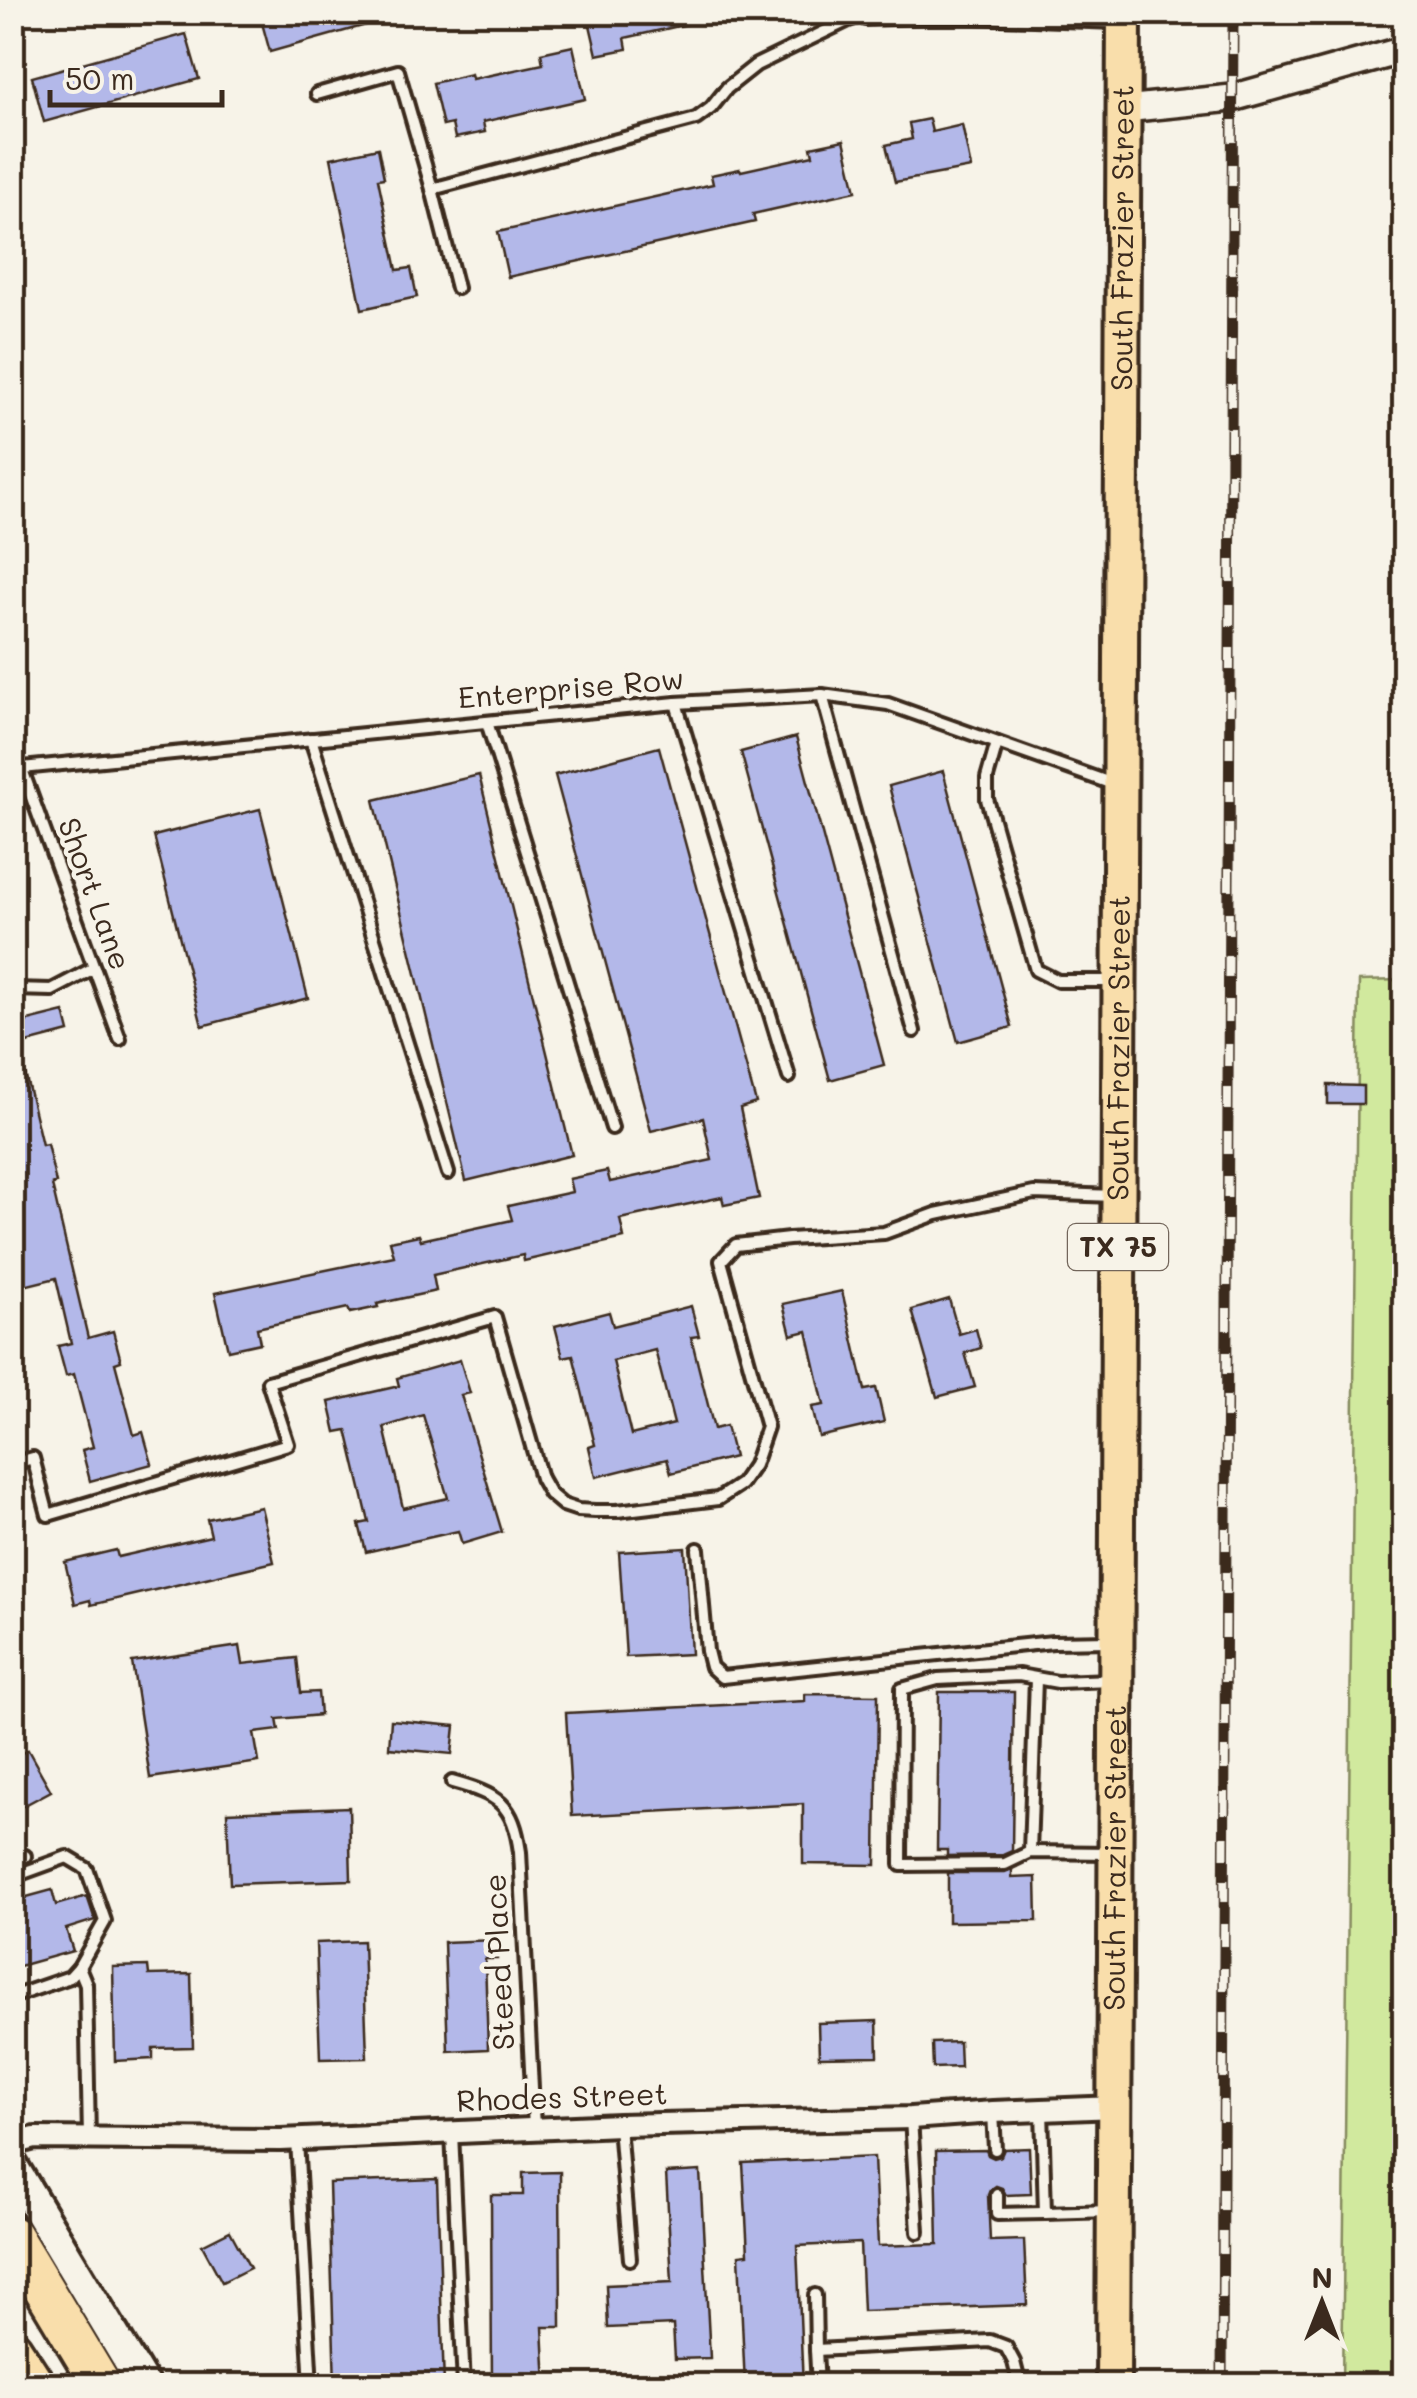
<svg xmlns="http://www.w3.org/2000/svg" width="1417" height="2398" viewBox="0 0 1417 2398" font-family="Mali,sans-serif">
  <style>
    .green { fill: #d1e99e; stroke: #868a5e; stroke-width: 2.5 }
    .building { fill: #b3b8e9; stroke: #3b2a1e; stroke-width: 2.5; fill-rule: evenodd }
    .lines { fill: none; stroke-linecap: round; stroke-linejoin: round }
    .service-casing { stroke: #3b2a1e; stroke-width: 18 }
    .minor-casing { stroke: #3b2a1e; stroke-width: 28 }
    .tertiary-casing { stroke: #3b2a1e; stroke-width: 32 }
    .secondary-casing { stroke: #3b2a1e; stroke-width: 38 }
    .primary-casing { stroke: #3b2a1e; stroke-width: 40 }
    .motorway-casing { stroke: #3b2a1e; stroke-width: 45 }
    .service { stroke: #f7f3e8; stroke-width: 10 }
    .minor { stroke: #f7f3e8; stroke-width: 20 }
    .tertiary { stroke: #f7f3e8; stroke-width: 25 }
    .secondary { stroke: #f7f3e8; stroke-width: 30 }
    .primary { stroke: #f9deab; stroke-width: 32 }
    .motorway { stroke: #f9deab; stroke-width: 38 }
    .rail-casing { stroke: #3b2a1e; stroke-width: 11 }
    .rail { stroke: #f7f3e8; stroke-width: 8; stroke-dasharray: 22; stroke-linecap: butt }
    .labels { text-anchor: middle; stroke-width: 9; stroke-linejoin: round; paint-order: stroke }
    .shield { fill: #f7f3e8; stroke: #73665b; stroke-width: 2.5 }
    .shield-label { font-size: 28px; font-weight: bold; fill: #3b2a1e }
    .street-label { font-size: 30px; fill: #3b2a1e; stroke: #f7f3e8 }
  </style>
  <rect width="100%" height="100%" fill="#f7f3e8"/>
  <filter id="ink" filterUnits="userSpaceOnUse"><feTurbulence type="fractalNoise" baseFrequency=".01" numOctaves="2"/><feDisplacementMap in="SourceGraphic" scale="20" xChannelSelector="R" yChannelSelector="G"/><feConvolveMatrix kernelMatrix="1 2 1 2 8 2 1 2 1" color-interpolation-filters="sRGB"/></filter>
  <g filter="url(#ink)">
    <polygon class="green" points="1404,980 1404,2385 1342,2386 1359,981"/>
    <g class="building">
      <polygon points="259,12 390,12 391,18 270,52"/>
      <polygon points="587,12 705,12 706,20 625,38 627,49 597,55"/>
      <polygon points="186,34 199,79 44,122 32,77"/>
      <polygon points="573,46 585,99 483,122 485,132 455,138 452,124 443,126 433,83 471,74 472,79 543,64 541,53"/>
      <polygon points="929,119 932,132 962,125 971,168 895,182 886,145 912,139 909,123"/>
      <polygon points="844,140 856,191 753,214 755,222 508,277 498,232 713,184 711,175 740,169 741,171 813,155 811,147"/>
      <polygon points="378,148 384,178 378,179 397,270 411,268 417,297 362,309 331,158"/>
      <polygon points="796,737 884,1065 830,1080 741,752"/>
      <polygon points="659,747 756,1103 740,1108 759,1198 724,1205 722,1197 620,1219 624,1238 524,1261 523,1255 433,1275 436,1291 377,1304 378,1307 350,1313 348,1308 257,1328 260,1343 228,1350 215,1293 394,1256 390,1241 419,1235 421,1240 512,1220 508,1206 572,1192 569,1179 607,1171 610,1182 712,1160 703,1118 651,1131 555,775"/>
      <polygon points="943,771 1012,1027 958,1042 889,786"/>
      <polygon points="479,775 572,1155 466,1181 374,800"/>
      <polygon points="260,809 308,998 202,1026 154,836"/>
      <polygon points="64,1012 69,1032 12,1047 12,1025"/>
      <polygon points="12,1052 20,1052 42,1145 47,1144 56,1183 52,1185 88,1338 113,1331 121,1361 115,1363 134,1435 143,1432 152,1464 90,1481 82,1450 93,1447 74,1374 66,1376 58,1346 71,1343 56,1278 12,1289"/>
      <polygon points="1328,1085 1363,1086 1363,1104 1328,1104"/>
      <polygon points="842,1291 865,1390 876,1388 884,1422 819,1437 812,1407 824,1405 807,1331 791,1335 783,1304"/>
      <polygon points="949,1299 959,1334 976,1329 981,1348 965,1353 975,1387 937,1397 912,1310"/>
      <path d="M 691,1306 L 699,1336 L 691,1337 L 714,1429 L 726,1426 L 734,1457 L 671,1473 L 667,1459 L 596,1477 L 589,1447 L 595,1445 L 573,1355 L 563,1357 L 555,1326 L 609,1312 L 613,1326 ZM 655,1350 L 674,1424 L 631,1435 L 613,1361 Z"/>
      <path d="M 460,1360 L 470,1393 L 461,1395 L 502,1532 L 462,1544 L 458,1531 L 366,1552 L 359,1524 L 369,1522 L 347,1430 L 336,1432 L 329,1402 L 399,1386 L 397,1378 ZM 423,1415 L 448,1498 L 403,1508 L 384,1427 Z"/>
      <polygon points="261,1507 274,1562 91,1605 90,1600 75,1604 65,1562 116,1550 118,1557 211,1536 207,1519"/>
      <polygon points="685,1548 691,1654 626,1657 619,1552"/>
      <polygon points="240,1646 243,1664 297,1658 301,1693 318,1692 320,1715 277,1719 279,1730 254,1733 259,1762 150,1778 132,1662"/>
      <polygon points="939,1692 1014,1692 1012,1851 1003,1855 947,1856 947,1850 937,1850"/>
      <polygon points="805,1694 878,1695 876,1865 803,1864 803,1804 572,1816 566,1713 805,1701"/>
      <polygon points="391,1720 455,1726 452,1754 389,1748"/>
      <polygon points="28,1750 51,1791 12,1812 12,1758"/>
      <polygon points="349,1807 351,1880 230,1884 227,1812"/>
      <polygon points="1012,1870 1012,1878 1036,1877 1037,1921 948,1922 948,1873 1005,1873"/>
      <polygon points="52,1890 56,1905 87,1896 95,1920 66,1929 73,1951 12,1968 12,1901"/>
      <polygon points="496,1940 497,1959 485,1959 488,2049 448,2051 444,1942"/>
      <polygon points="363,1941 367,2058 320,2059 316,1943"/>
      <polygon points="148,1966 149,1975 191,1974 193,2047 153,2048 153,2059 115,2061 113,1967"/>
      <polygon points="877,2021 878,2056 819,2057 818,2023"/>
      <polygon points="959,2042 960,2067 933,2068 932,2043"/>
      <polygon points="1029,2148 1031,2194 1006,2195 1002,2188 996,2186 990,2190 988,2195 990,2241 1024,2240 1027,2305 863,2311 860,2243 797,2246 803,2386 745,2386 739,2255 748,2254 743,2163 874,2157 878,2246 938,2244 936,2151 986,2150 988,2155 994,2158 1001,2156 1004,2149"/>
      <polygon points="700,2171 710,2358 675,2359 673,2325 608,2328 606,2285 672,2282 666,2173"/>
      <polygon points="560,2172 561,2327 543,2327 546,2386 492,2386 491,2195 523,2195 523,2173"/>
      <polygon points="437,2179 444,2386 335,2386 329,2183"/>
      <polygon points="230,2231 250,2268 222,2282 202,2245"/>
    </g>
    <g class="lines">
      <defs>
        <g id="service">
          <polyline points="865,19 948,16 1117,22"/>
          <polyline points="317,94 398,71 432,189 696,119 711,108 727,88 756,65 849,20 874,12"/>
          <polyline points="432,189 457,288"/>
          <polyline points="822,695 914,1031"/>
          <polyline points="676,703 789,1077"/>
          <polyline points="487,722 612,1128"/>
          <polyline points="311,739 448,1173"/>
          <polyline points="997,743 987,778 987,799 1036,970 1058,981 1117,981"/>
          <polyline points="21,767 120,1039"/>
          <polyline points="12,769 676,703 822,695 888,704 1113,784"/>
          <polyline points="12,989 52,990 94,968"/>
          <polyline points="12,1464 33,1458 48,1515 288,1444 268,1382 495,1317 541,1478 550,1494 563,1505 578,1510 595,1511 617,1511 718,1499 741,1484 754,1465 767,1427 721,1261 736,1245 789,1239 884,1233 936,1214 1034,1193 1114,1196"/>
          <polyline points="698,1549 707,1651 711,1667 722,1677 1053,1642 1110,1641"/>
          <path d="M 452,1782 C 499,1795 513,1803 520,1852 L 534,2128"/>
          <polyline points="1030,1852 1036,1679"/>
          <polyline points="1109,1853 1030,1852 1005,1864 901,1865 902,1689 938,1679 1019,1675 1058,1682 1111,1680"/>
          <polyline points="12,1859 25,1856"/>
          <polyline points="12,1877 67,1857 87,1869 105,1921 79,1967 70,1977 12,1997"/>
          <polyline points="79,1967 86,1984 89,2138"/>
          <polyline points="1042,2110 1045,2213 1111,2211"/>
          <polyline points="993,2113 995,2149"/>
          <polyline points="911,2118 918,2232"/>
          <polyline points="619,2126 630,2259"/>
          <polyline points="452,2133 464,2386"/>
          <polyline points="297,2140 311,2386"/>
          <polyline points="997,2195 997,2214 1045,2213"/>
          <polyline points="815,2295 816,2350"/>
          <polyline points="818,2386 816,2350 990,2341 1006,2347 1014,2362 1020,2386"/>
        </g>
        <polyline id="minor" points="12,2144 35,2138 281,2140 619,2125 911,2118 993,2112 1115,2107"/>
        <polyline id="tertiary" points="1124,109 1232,98 1404,50"/>
        <polyline id="secondary" points="12,2166 144,2386"/>
        <g id="primary">
          <path id="s1" d="M 1113,2386 L 1124,12"/>
        </g>
        <g id="motorway">
          <polyline points="12,2236 102,2386"/>
          <polyline points="12,2349 36,2386"/>
        </g>
      </defs>
      <use href="#service" class="service-casing"/>
      <use href="#minor" class="minor-casing"/>
      <use href="#tertiary" class="tertiary-casing"/>
      <use href="#secondary" class="secondary-casing"/>
      <use href="#primary" class="primary-casing"/>
      <use href="#motorway" class="motorway-casing"/>
      <use href="#service" class="service"/>
      <use href="#minor" class="minor"/>
      <use href="#tertiary" class="tertiary"/>
      <use href="#secondary" class="secondary"/>
      <use href="#primary" class="primary"/>
      <use href="#motorway" class="motorway"/>
      <defs>
        <polyline id="rail" points="1222,2386 1233,12"/>
      </defs>
      <use href="#rail" class="rail-casing"/>
      <use href="#rail" class="rail"/>
    </g>
  </g>
  <g class="labels">
    <rect class="shield" x="1068" y="1224" width="100" height="46" rx="8"/>
    <g class="shield-label">
      <text x="1118" y="1257">TX 75</text>
    </g>
    <g class="street-label">
      <text dy="10" stroke="none"><textPath href="#s1" startOffset="2148">South Frazier Street</textPath></text>
      <text transform="translate(571 689) rotate(-5)" y="10">Enterprise Row</text>
      <text transform="translate(94 894) rotate(70)" y="10">Short Lane</text>
      <text dy="10" stroke="none"><textPath href="#s1" startOffset="1338">South Frazier Street</textPath></text>
      <text dy="10" stroke="none"><textPath href="#s1" startOffset="528">South Frazier Street</textPath></text>
      <text transform="translate(500 1962) rotate(-93)" y="10">Steed Place</text>
      <text transform="translate(562 2098) rotate(-2)" y="10">Rhodes Street</text>
    </g>
  </g>
  <rect width="1417" height="2398" fill="none" stroke="#f7f3e8" stroke-width="50"/>
  <rect x="25" y="25" width="1367" height="2348" fill="none" stroke="#3b2a1e" stroke-width="4" filter="url(#ink)"/>
  <g transform="translate(1322 2303)" stroke="#f7f3e8" stroke-width="8" paint-order="stroke">
  <path d="M0-8L18 38L0 25L-18 38Z" fill="#3b2a1e"/>
  <text y="-15" font-size="28" font-weight="bold" text-anchor="middle" fill="#3b2a1e">N</text>
  </g>
  <path d="M50 90v15h172v-15" fill="none" stroke="#3b2a1e" stroke-width="5"/>
  <text x="65" y="90" font-size="30" fill="#3b2a1e" stroke="#f7f3e8" stroke-width="8" paint-order="stroke">50 m</text>
</svg>
